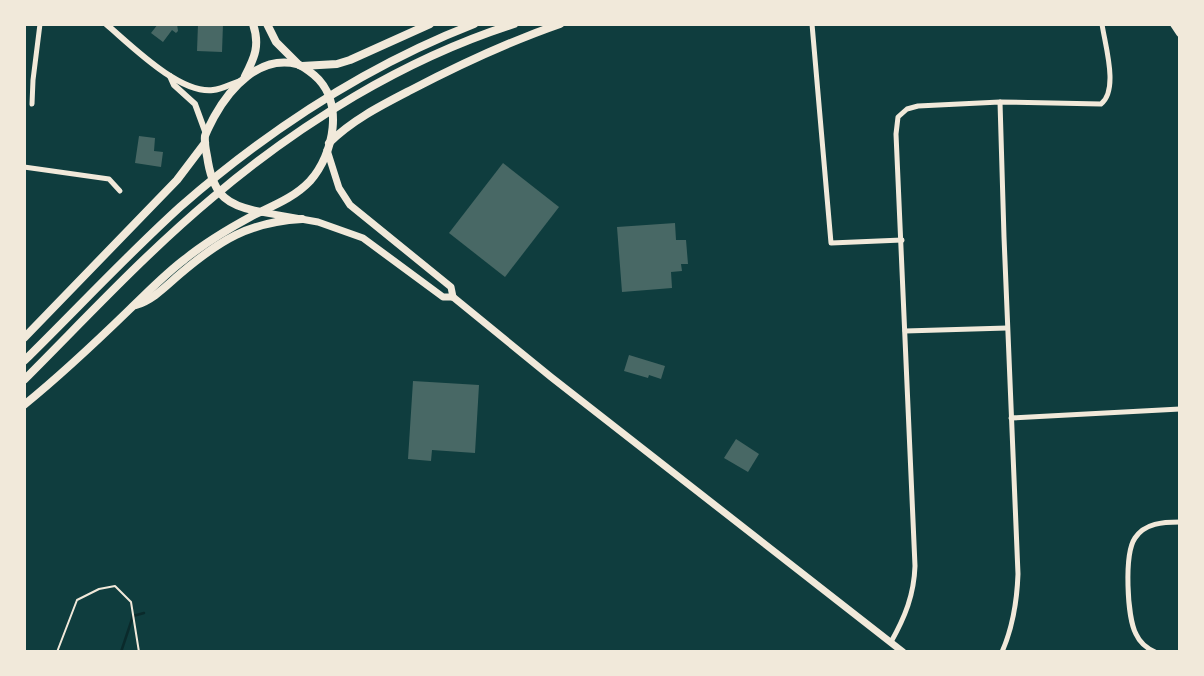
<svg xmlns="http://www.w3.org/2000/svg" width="1204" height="676" viewBox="0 0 1204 676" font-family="Cabin,sans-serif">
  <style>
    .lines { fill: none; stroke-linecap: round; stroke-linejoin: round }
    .stream { stroke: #0a2a2b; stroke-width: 2.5 }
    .building { fill: #486865 }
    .path { stroke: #f1e9da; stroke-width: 2 }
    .minor { stroke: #f1e9da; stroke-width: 5 }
    .tertiary { stroke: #f1e9da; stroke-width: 6 }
    .secondary { stroke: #f1e9da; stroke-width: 7 }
    .trunk { stroke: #f1e9da; stroke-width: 8 }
  </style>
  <rect width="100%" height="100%" fill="#0f3d3e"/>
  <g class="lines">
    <polyline class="stream" points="121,652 133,616 144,613"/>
  </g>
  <g class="building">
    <polygon points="158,24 177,24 178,31 176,33 172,30 163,42 151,33"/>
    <polygon points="198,24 223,24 222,52 197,51"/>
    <polygon points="139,136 155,138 154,151 163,152 161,167 135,163"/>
    <polygon points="503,163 559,207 505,277 449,233"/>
    <polygon points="675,223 676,240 686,240 688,264 681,264 682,271 671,272 672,288 622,292 617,227"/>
    <polygon points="629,355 665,366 661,379 649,375 648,378 624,371"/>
    <polygon points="413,381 479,385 475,453 432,450 431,461 408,459"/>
    <polygon points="736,439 759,454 748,472 724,458"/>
  </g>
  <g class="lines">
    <polyline class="path" points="57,652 77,600 99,589 115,586 131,602 139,652"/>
    <g class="minor">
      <polyline points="812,24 831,243 902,240"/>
      <path d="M 1000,102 L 1004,237 L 1018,574 C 1017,601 1013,627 1002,652"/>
      <polyline points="32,104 33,80 40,24"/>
      <polyline points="24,167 109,179 120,191"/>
      <polyline points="905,331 1007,328"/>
      <polyline points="1011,418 1180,409"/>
      <path d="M 891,642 C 905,617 914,595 915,566 L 896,134 L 898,117 L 907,109 L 918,106 L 1000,102 L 1101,104 C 1119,90 1105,45 1102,24"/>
      <path d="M 1155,652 C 1146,648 1140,643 1136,634 C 1127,617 1124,554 1135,538 C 1145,523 1163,522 1180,522"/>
    </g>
    <g class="tertiary">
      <path d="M 106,24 C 131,45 179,94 213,90 C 222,89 231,84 240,81"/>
      <polyline points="170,76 174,85 195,104 206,134"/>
    </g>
    <g class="secondary">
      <polyline points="327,150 339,188 350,205 451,287 453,297"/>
      <polyline points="261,212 318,222 363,238 443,297 453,297 551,377 903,652"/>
    </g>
    <g class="trunk">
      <polyline points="267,24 276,42 299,65"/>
      <polyline points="1174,24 1180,33"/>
      <polyline points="302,66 337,64 350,60 430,24"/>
      <path d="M 245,76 C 255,57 260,45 253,24"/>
      <path d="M 329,143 C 352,120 382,105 411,90 C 459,65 508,42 560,24"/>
      <path d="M 136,305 C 153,300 166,286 180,274 C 220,240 249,222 302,219"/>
      <polyline points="24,338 177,180 205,143"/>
      <path d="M 24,361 C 76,310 126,256 180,207 C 267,131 366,66 474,24"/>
      <path d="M 24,380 C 86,318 145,254 212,198 C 299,124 404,59 514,24"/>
      <path d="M 24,405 C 61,375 96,342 130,309 C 148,292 165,274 185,259 C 206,242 228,229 252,216 C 272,206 294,198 310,181 C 334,154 345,101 314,75 C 309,71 303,66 297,64 C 259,55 230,88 214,117 C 211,123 207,130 205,136 C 204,145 207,154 208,162 C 214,196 228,206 261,212"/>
    </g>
  </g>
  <rect width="1204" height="676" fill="none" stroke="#f1e9da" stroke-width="52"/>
</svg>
